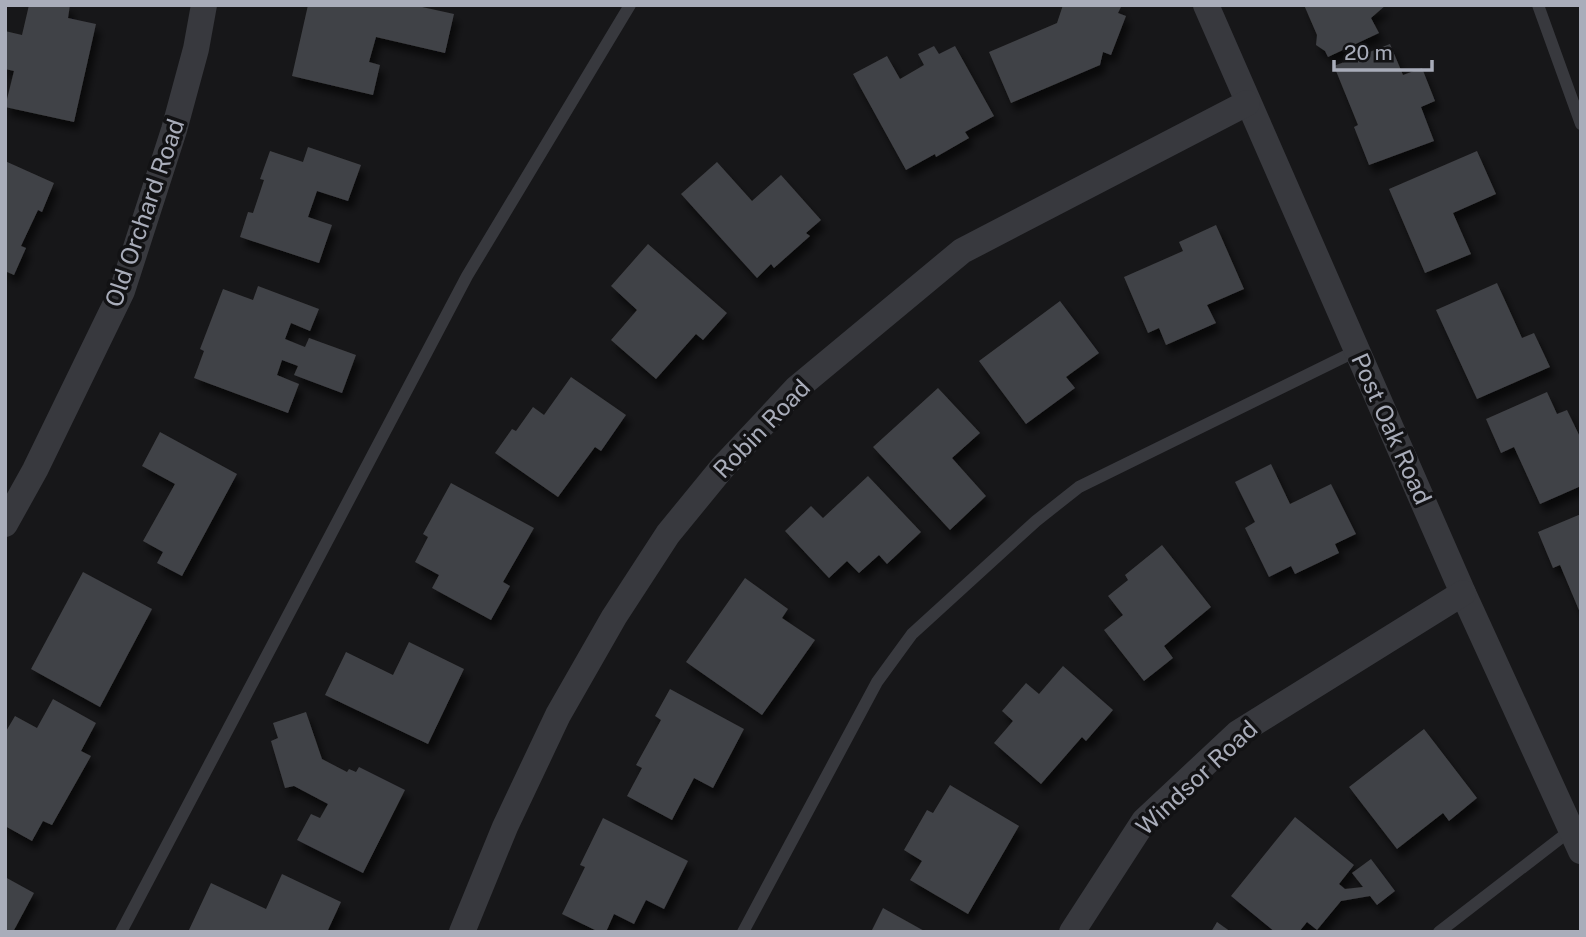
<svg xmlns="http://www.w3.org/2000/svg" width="1586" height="937" viewBox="0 0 1586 937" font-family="'Public Sans',sans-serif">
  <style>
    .building { fill: #414246; filter: url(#shadow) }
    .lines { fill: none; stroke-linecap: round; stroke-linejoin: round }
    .service { stroke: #38393e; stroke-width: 12 }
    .minor { stroke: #38393e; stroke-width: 26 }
    .labels { text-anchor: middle; stroke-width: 7; stroke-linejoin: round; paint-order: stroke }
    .street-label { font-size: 24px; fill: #a9adba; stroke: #121214 }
  </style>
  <defs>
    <filter id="shadow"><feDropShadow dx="4.5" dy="8" stdDeviation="3.5" flood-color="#0009"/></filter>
  </defs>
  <rect width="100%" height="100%" fill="#171719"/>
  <g class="building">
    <polygon points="29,5 70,5 68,18 96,24 74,122 5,107 14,71 5,69 5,31 22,35"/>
    <polygon points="308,5 413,5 454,14 445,53 376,37 369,62 380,65 373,95 292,76"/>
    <polygon points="1063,5 1122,5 1118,13 1126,16 1111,55 1103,52 1100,65 1011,103 989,52 1057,23"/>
    <polygon points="1304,5 1386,5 1371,18 1379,33 1328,57 1325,51 1316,45 1317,35"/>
    <polygon points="1390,44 1403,75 1422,68 1435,101 1421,107 1434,141 1369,165 1354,127 1358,125 1334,66"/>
    <polygon points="934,46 939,54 955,46 994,116 965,132 969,138 936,157 935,154 906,170 853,74 887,56 900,79 924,65 918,54"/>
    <polygon points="308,147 361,165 348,201 317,191 308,217 332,225 319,263 240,237 248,212 253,213 264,180 260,179 270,151 303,162"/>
    <polygon points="1477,151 1496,194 1453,213 1471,254 1425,273 1389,189"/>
    <polygon points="5,161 54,183 42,212 38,210 21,246 26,248 14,275 5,271"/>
    <polygon points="717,162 752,201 781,175 821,220 806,233 810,236 774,268 771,264 757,278 681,194"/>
    <polygon points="1216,225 1244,289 1207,305 1216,323 1166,345 1159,328 1148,333 1124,277 1183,251 1179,242"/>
    <polygon points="648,244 727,313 703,340 696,334 656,379 611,340 637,310 611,286"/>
    <polygon points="1497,283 1522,338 1534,333 1550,367 1477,399 1436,310"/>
    <polygon points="258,286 319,309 310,331 291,323 285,339 305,347 309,338 356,355 342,393 294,375 298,366 282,360 277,375 299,384 288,413 194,378 204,351 200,349 223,289 253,300"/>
    <polygon points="1060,301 1099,353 1066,377 1075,388 1026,424 979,361"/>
    <polygon points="571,377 626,415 601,451 595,447 558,497 495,453 512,429 516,431 533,407 544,415"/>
    <polygon points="938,388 980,433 952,458 986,496 950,530 873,447"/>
    <polygon points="1547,392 1557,414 1567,410 1581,439 1581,486 1540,504 1514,447 1501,453 1486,419"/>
    <polygon points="160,432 237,474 182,576 157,563 163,552 143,541 175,484 142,466"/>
    <polygon points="1271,464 1290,504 1331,484 1356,534 1335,544 1339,553 1295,574 1291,566 1269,577 1245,528 1255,522 1235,482"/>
    <polygon points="868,476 921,532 887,564 879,555 859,573 847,561 829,578 785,531 811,506 823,518"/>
    <polygon points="451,483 534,528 503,582 510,586 491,620 432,588 439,575 415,562 428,537 423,534"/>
    <polygon points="1581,514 1581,615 1560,565 1553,568 1538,532"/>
    <polygon points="1162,545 1211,607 1164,646 1173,658 1144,681 1104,630 1123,615 1108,596 1128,580 1125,575"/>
    <polygon points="83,572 152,609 100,707 31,669"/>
    <polygon points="745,578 788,609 782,618 815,640 762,715 686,662"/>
    <polygon points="409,642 464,669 428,744 325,695 346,652 393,675"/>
    <polygon points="1063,666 1113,710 1086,741 1082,737 1041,784 994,743 1013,721 1002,711 1026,683 1039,694"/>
    <polygon points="670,689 744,729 713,788 694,778 672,820 627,796 642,768 636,765 661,720 655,716"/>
    <polygon points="53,699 96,723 81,751 91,756 52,825 43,821 32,841 5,826 5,733 15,716 37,728"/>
    <polygon points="306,712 322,759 347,772 349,769 356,772 359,767 405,790 363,873 297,840 311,814 320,818 328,804 294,786 285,788 271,741 278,738 273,723"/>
    <polygon points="1424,729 1477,798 1449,821 1443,813 1397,849 1349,787"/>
    <polygon points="950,785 1019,826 968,914 910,880 922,861 904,850 927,810 933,813"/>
    <polygon points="1295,817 1354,865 1339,884 1345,889 1363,887 1352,873 1371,859 1395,891 1377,905 1370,896 1341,901 1317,930 1307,922 1299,932 1275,932 1231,896"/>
    <polygon points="603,818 688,861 664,909 646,900 634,924 614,914 606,932 599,932 562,914 585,867 580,865"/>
    <polygon points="282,874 341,902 328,930 332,932 188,932 211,883 266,909"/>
    <polygon points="5,877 34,893 13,932 5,932"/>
    <polygon points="883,908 926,932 871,932"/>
    <polygon points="1217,922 1231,932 1211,932"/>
  </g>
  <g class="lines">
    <g class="service">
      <polyline points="1538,5 1581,124"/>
      <polyline points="121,932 467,276 630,5"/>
      <polyline points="743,932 877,682 912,634 1036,521 1079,487 1356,351"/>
      <polyline points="1439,932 1571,830"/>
    </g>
    <g class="minor">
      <polyline points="1206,5 1463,593 1581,851"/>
      <polyline points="5,524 35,470 122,291 174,130 196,49 204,5"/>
      <polyline points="462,932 505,827 558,715 614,617 668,534 722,468 797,388 962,251 1247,103"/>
      <polyline points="1072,932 1144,821 1238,733 1463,593"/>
    </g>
  </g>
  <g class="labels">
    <g class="street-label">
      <text transform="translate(145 213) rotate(-71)" y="8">Old Orchard Road</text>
      <text transform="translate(762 429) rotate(-46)" y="8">Robin Road</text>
      <text transform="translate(1391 429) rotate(66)" y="8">Post Oak Road</text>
      <text transform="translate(1197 778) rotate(-43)" y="8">Windsor Road</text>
    </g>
  </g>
  <rect width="1586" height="937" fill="none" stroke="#a9adba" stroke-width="14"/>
  <path d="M1334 60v10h98v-10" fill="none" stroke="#a9adba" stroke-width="3.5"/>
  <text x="1344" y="60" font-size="21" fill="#a9adba" stroke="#121214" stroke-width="5" paint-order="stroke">20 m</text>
</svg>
